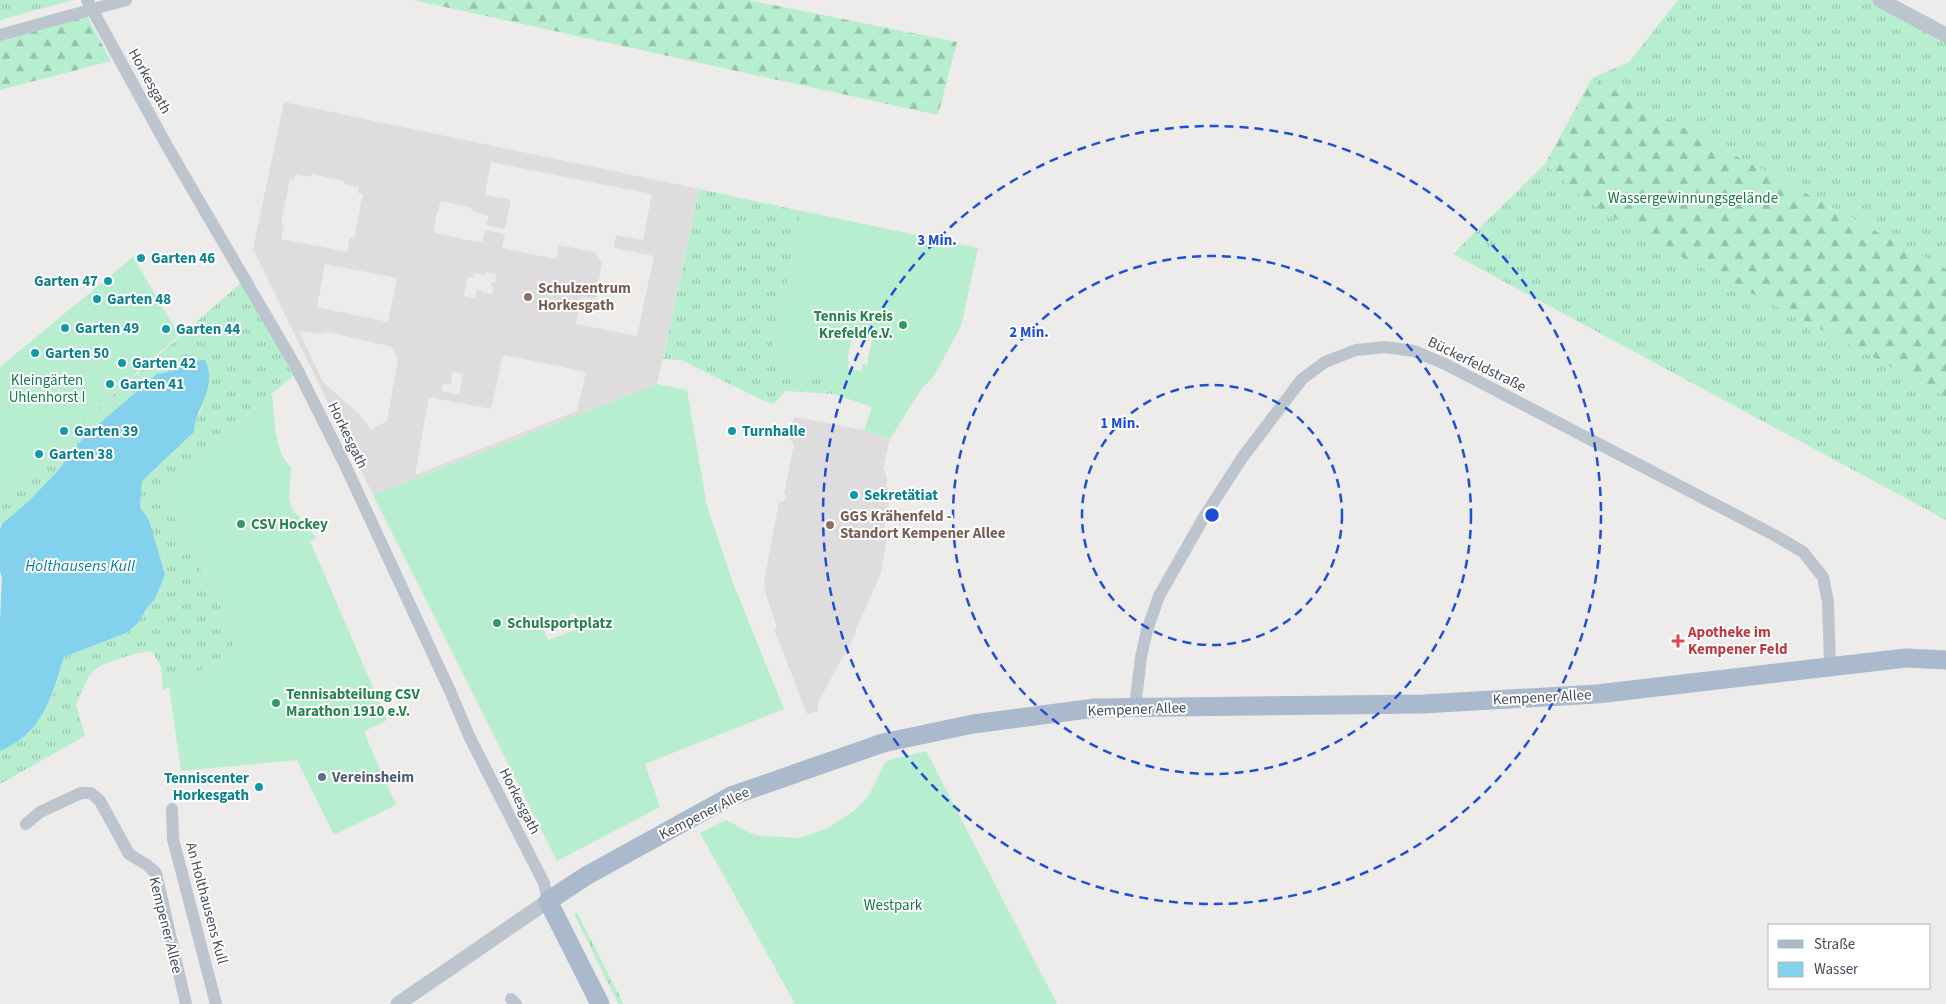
<svg xmlns="http://www.w3.org/2000/svg" width="1946" height="1004" viewBox="0 0 1946 1004" font-family="'Source Sans 3',sans-serif">
  <style>
    .education { fill: #dfdcdd; fill-rule: evenodd }
    .grass { fill: url(#grass-tufts) }
    .forest { fill: url(#forest-firs) }
    .garden { fill: #b7eecf; fill-rule: evenodd }
    .water { fill: #83d1ec }
    .lines { fill: none; stroke-linecap: round; stroke-linejoin: round }
    .minor { stroke: #bcc5ce; stroke-width: 12 }
    .tertiary { stroke: #bcc5ce; stroke-width: 15 }
    .primary { stroke: #aab9cb; stroke-width: 19 }
    .ring { fill: none; stroke: #1d4ed8; stroke-width: 2.5; stroke-dasharray: 9 6 }
    .culture-dot { fill: #0f9aa8; stroke: #fff; stroke-width: 2 }
    .education-dot { fill: #8d6e63; stroke: #fff; stroke-width: 2 }
    .leisure-dot { fill: #2e9e5b; stroke: #fff; stroke-width: 2 }
    .health-dot { fill: #e0444e; stroke: #fff; stroke-width: 2 }
    .service-dot { fill: #5c6f8a; stroke: #fff; stroke-width: 2 }
    .labels { text-anchor: middle; stroke-width: 4; stroke-linejoin: round; paint-order: stroke }
    .street-label { font-size: 15px; fill: #444e58; stroke: #fff }
    .park-label { font-size: 15px; fill: #15794c; stroke: #fff }
    .culture-label { font-size: 15px; font-weight: bold; fill: #0d838f; stroke: #fff; text-anchor: start }
    .education-label { font-size: 15px; font-weight: bold; fill: #785e54; stroke: #fff; text-anchor: start }
    .leisure-label { font-size: 15px; font-weight: bold; fill: #27864d; stroke: #fff; text-anchor: start }
    .health-label { font-size: 15px; font-weight: bold; fill: #be3a42; stroke: #fff; text-anchor: start }
    .service-label { font-size: 15px; font-weight: bold; fill: #4e5e75; stroke: #fff; text-anchor: start }
    .water-label { font-size: 16px; font-style: italic; fill: #0b7da4; stroke: #fff }
    .centre { fill: #1d4ed8; stroke: #fff; stroke-width: 2.5 }
    .ring-label { font-size: 15px; text-anchor: middle; font-weight: bold; fill: #1d4ed8; stroke: #fff; stroke-width: 4; stroke-linejoin: round; paint-order: stroke }
  </style>
  <defs>
    <pattern id="grass-tufts" width="24" height="20" patternUnits="userSpaceOnUse" patternTransform="scale(1.25)"><rect width="24" height="20" fill="#b7eecf"/><path d="M3 7l-1-3M5 7V3M7 7l1-3M15 17l-1-3M17 17v-4M19 17l1-3" fill="none" stroke="#96c3ab"/></pattern>
    <pattern id="forest-firs" width="22" height="20" patternUnits="userSpaceOnUse" patternTransform="scale(1.25)"><rect width="22" height="20" fill="#b7eecf"/><path d="M5 1l3.5 6h-7zM16 11l3.5 6h-7z" fill="#96c3ab"/></pattern>
  </defs>
  <rect width="100%" height="100%" fill="#eeebeb"/>
  <g class="education">
    <path d="M 284,102 L 699,189 L 657,384 L 373,495 L 253,249 ZM 491,162 L 652,194 L 643,240 L 616,235 L 614,248 L 654,256 L 637,336 L 576,324 L 581,297 L 595,299 L 602,263 L 594,252 L 559,245 L 556,259 L 502,248 L 505,234 L 485,230 L 482,242 L 466,240 L 434,232 L 436,216 L 441,201 L 472,208 L 471,211 L 489,216 L 486,225 L 505,229 L 511,200 L 485,195 ZM 295,174 L 311,177 L 312,174 L 344,181 L 344,184 L 359,187 L 358,193 L 363,194 L 354,238 L 350,237 L 347,252 L 281,239 L 284,224 L 281,222 L 290,179 L 294,180 ZM 325,264 L 397,278 L 388,322 L 317,307 ZM 486,272 L 496,274 L 495,282 L 492,282 L 491,287 L 494,287 L 492,294 L 481,292 L 482,290 L 477,289 L 475,298 L 464,296 L 468,277 L 473,277 L 474,273 L 485,275 ZM 299,331 L 320,334 L 328,332 L 392,347 L 398,360 L 387,421 L 371,430 L 359,414 L 323,382 ZM 503,355 L 586,372 L 577,411 L 415,475 L 429,397 L 491,409 ZM 452,372 L 463,374 L 459,395 L 441,391 L 443,384 L 451,385 Z"/>
    <polygon points="794,417 864,430 890,439 883,469 885,471 887,479 886,485 890,493 883,536 887,537 881,573 855,632 856,633 818,702 818,711 807,714 774,629 777,627 766,595 764,581 779,502 784,501 785,498 786,494 784,494 794,444 789,439"/>
  </g>
  <g class="grass">
    <polygon points="0,0 73,0 0,20"/>
    <polygon points="1678,0 1873,0 1946,39 1946,269 1592,78 1629,62"/>
    <polygon points="1545,164 1585,200 1663,247 1843,341 1946,397 1946,520 1453,254"/>
    <polygon points="699,189 802,211 769,364 835,378 837,385 834,394 785,391 774,404 764,401 681,360 663,359"/>
    <path d="M 241,283 L 294,375 L 160,489 L 232,630 L 233,652 L 163,690 L 161,667 L 152,651 C 139,652 101,662 92,672 C 86,679 80,696 76,705 L 85,736 L 0,784 L 0,751 C 43,733 51,698 64,657 L 126,633 L 138,623 L 147,608 L 155,599 L 165,575 L 149,520 L 140,507 L 142,481 L 194,432 L 195,422 L 202,407 L 190,361 L 175,370 L 162,372 L 63,463 C 46,487 25,506 2,524 L 0,530 L 0,507 L 77,432 L 75,428 Z"/>
    <polygon points="577,912 621,999 623,1004 618,1004 617,1001 574,914"/>
  </g>
  <g class="forest">
    <polygon points="413,0 748,0 957,42 938,115"/>
    <polygon points="86,14 111,61 0,90 0,40"/>
    <polygon points="1592,78 1946,269 1946,397 1843,341 1663,247 1585,200 1545,164"/>
  </g>
  <g class="garden">
    <path d="M 802,211 L 978,248 L 961,326 L 934,376 L 922,388 L 890,439 L 864,430 L 872,407 L 834,394 L 837,385 L 835,378 L 769,364 ZM 858,330 L 873,333 L 867,365 L 863,364 L 861,371 L 848,369 L 849,361 L 847,361 L 851,340 L 856,340 Z"/>
    <polygon points="133,257 179,335 76,427 77,432 0,507 0,367"/>
    <path d="M 657,384 L 687,390 L 707,506 L 733,583 L 784,709 L 645,764 L 660,807 L 557,861 L 373,495 ZM 575,613 L 580,628 L 548,640 L 543,628 L 570,618 L 569,615 Z"/>
    <path d="M 272,394 C 275,417 273,450 291,467 L 289,500 L 293,510 L 316,538 L 310,541 L 387,720 L 365,731 L 366,737 L 396,805 L 334,835 L 297,760 L 181,771 L 169,687 L 233,652 L 232,630 L 160,489 Z"/>
    <polygon points="926,751 1057,1004 795,1004 700,833 726,820 750,833 761,836 800,838 828,828 855,810 869,795 886,761"/>
  </g>
  <path class="water" d="M 205,360 C 218,389 196,404 194,432 L 142,481 L 140,507 L 149,520 L 165,575 L 155,599 L 147,608 L 138,623 L 126,633 L 64,657 C 51,698 43,733 0,751 L 0,619 L 2,578 L 0,571 L 0,530 L 2,524 L 30,500 L 54,475 L 85,436 L 157,374 L 175,370 L 190,361 Z"/>
  <g class="lines">
    <g class="minor">
      <polyline points="87,0 167,146 296,367 346,467 450,691 470,738 544,883 548,901"/>
      <polyline points="0,35 126,0"/>
      <polyline points="1135,708 1141,657 1147,630 1159,596 1204,517 1242,458 1302,379 1325,362 1356,350 1385,347 1414,351 1445,364 1776,536 1803,552 1823,577 1828,602 1830,666"/>
      <polyline points="172,809 173,839 216,1004"/>
      <polyline points="26,824 40,812 81,793 91,793 100,801 129,854 147,865 156,873 186,1004"/>
      <polyline points="511,999 516,1004"/>
    </g>
    <g class="tertiary">
      <polyline points="1880,0 1946,35"/>
      <polyline points="398,1004 548,901"/>
    </g>
    <polyline class="primary" points="600,1004 548,901 586,876 731,796 883,743 973,724 1095,708 1423,704 1597,694 1906,658 1946,660"/>
  </g>
  <g class="ring">
    <circle cx="1212" cy="515" r="130"/>
    <circle cx="1212" cy="515" r="259"/>
    <circle cx="1212" cy="515" r="389"/>
  </g>
  <g class="culture-dot">
    <circle cx="141" cy="258" r="5"/>
    <circle cx="108" cy="281" r="5"/>
    <circle cx="97" cy="299" r="5"/>
    <circle cx="65" cy="328" r="5"/>
    <circle cx="166" cy="329" r="5"/>
    <circle cx="35" cy="353" r="5"/>
    <circle cx="122" cy="363" r="5"/>
    <circle cx="110" cy="384" r="5"/>
    <circle cx="64" cy="431" r="5"/>
    <circle cx="732" cy="431" r="5"/>
    <circle cx="39" cy="454" r="5"/>
    <circle cx="854" cy="495" r="5"/>
    <circle cx="259" cy="787" r="5"/>
  </g>
  <g class="education-dot">
    <circle cx="528" cy="297" r="5"/>
    <circle cx="830" cy="525" r="5"/>
  </g>
  <g class="leisure-dot">
    <circle cx="903" cy="325" r="5"/>
    <circle cx="241" cy="524" r="5"/>
    <circle cx="497" cy="623" r="5"/>
    <circle cx="276" cy="703" r="5"/>
  </g>
  <path class="health-dot" d="M1675.5 633.5h5v5h5v5h-5v5h-5v-5h-5v-5h5z"/>
  <circle class="service-dot" cx="322" cy="777" r="5"/>
  <g class="labels">
    <g class="street-label">
      <text transform="translate(150 81) rotate(61)" y="5">Horkesgath</text>
      <text transform="translate(1477 364) rotate(26)" y="5">Bückerfeldstraße</text>
      <text transform="translate(348 435) rotate(64)" y="5">Horkesgath</text>
      <text transform="translate(1542 697) rotate(-3)" y="5">Kempener Allee</text>
      <text transform="translate(1137 709) rotate(-2)" y="5">Kempener Allee</text>
      <text transform="translate(520 801) rotate(63)" y="5">Horkesgath</text>
      <text transform="translate(704 813) rotate(-27)" y="5">Kempener Allee</text>
      <text transform="translate(207 903) rotate(75)" y="5">An Holthausens Kull</text>
      <text transform="translate(166 925) rotate(76)" y="5">Kempener Allee</text>
    </g>
    <g class="park-label">
      <text x="1693" y="203">Wassergewinnungsgelände</text>
      <text x="47" y="385">Kleingärten<tspan x="47" dy="17">Uhlenhorst I</tspan></text>
      <text x="893" y="910">Westpark</text>
    </g>
    <g class="culture-label">
      <text x="151" y="263">Garten 46</text>
      <text x="98" y="286" text-anchor="end">Garten 47</text>
      <text x="107" y="304">Garten 48</text>
      <text x="75" y="333">Garten 49</text>
      <text x="176" y="334">Garten 44</text>
      <text x="45" y="358">Garten 50</text>
      <text x="132" y="368">Garten 42</text>
      <text x="120" y="389">Garten 41</text>
      <text x="74" y="436">Garten 39</text>
      <text x="742" y="436">Turnhalle</text>
      <text x="49" y="459">Garten 38</text>
      <text x="864" y="500">Sekretätiat</text>
      <text x="249" y="783" text-anchor="end">Tenniscenter<tspan x="249" dy="17">Horkesgath</tspan></text>
    </g>
    <g class="education-label">
      <text x="538" y="293">Schulzentrum<tspan x="538" dy="17">Horkesgath</tspan></text>
      <text x="840" y="521">GGS Krähenfeld -<tspan x="840" dy="17">Standort Kempener Allee</tspan></text>
    </g>
    <g class="leisure-label">
      <text x="893" y="321" text-anchor="end">Tennis Kreis<tspan x="893" dy="17">Krefeld e.V.</tspan></text>
      <text x="251" y="529">CSV Hockey</text>
      <text x="507" y="628">Schulsportplatz</text>
      <text x="286" y="699">Tennisabteilung CSV<tspan x="286" dy="17">Marathon 1910 e.V.</tspan></text>
    </g>
    <g class="health-label">
      <text x="1688" y="637">Apotheke im<tspan x="1688" dy="17">Kempener Feld</tspan></text>
    </g>
    <g class="service-label">
      <text x="332" y="782">Vereinsheim</text>
    </g>
    <g class="water-label">
      <text x="80" y="571">Holthausens Kull</text>
    </g>
  </g>
  <circle cx="1212" cy="515" r="8" class="centre"/>
  <g class="ring-label">
    <text x="937" y="245">3 Min.</text>
    <text x="1029" y="337">2 Min.</text>
    <text x="1120" y="428">1 Min.</text>
  </g>
  <rect x="1768" y="924" width="162" height="65" fill="#ffffff" stroke="#b4b8bc"/>
  <rect x="1778" y="940" width="25" height="8" fill="#aab9cb" stroke="#b4b8bc"/>
  <text x="1814" y="949" font-size="15" fill="#444e58">Straße</text>
  <rect x="1778" y="962" width="25" height="15" fill="#83d1ec" stroke="#b4b8bc"/>
  <text x="1814" y="974" font-size="15" fill="#444e58">Wasser</text>
</svg>
